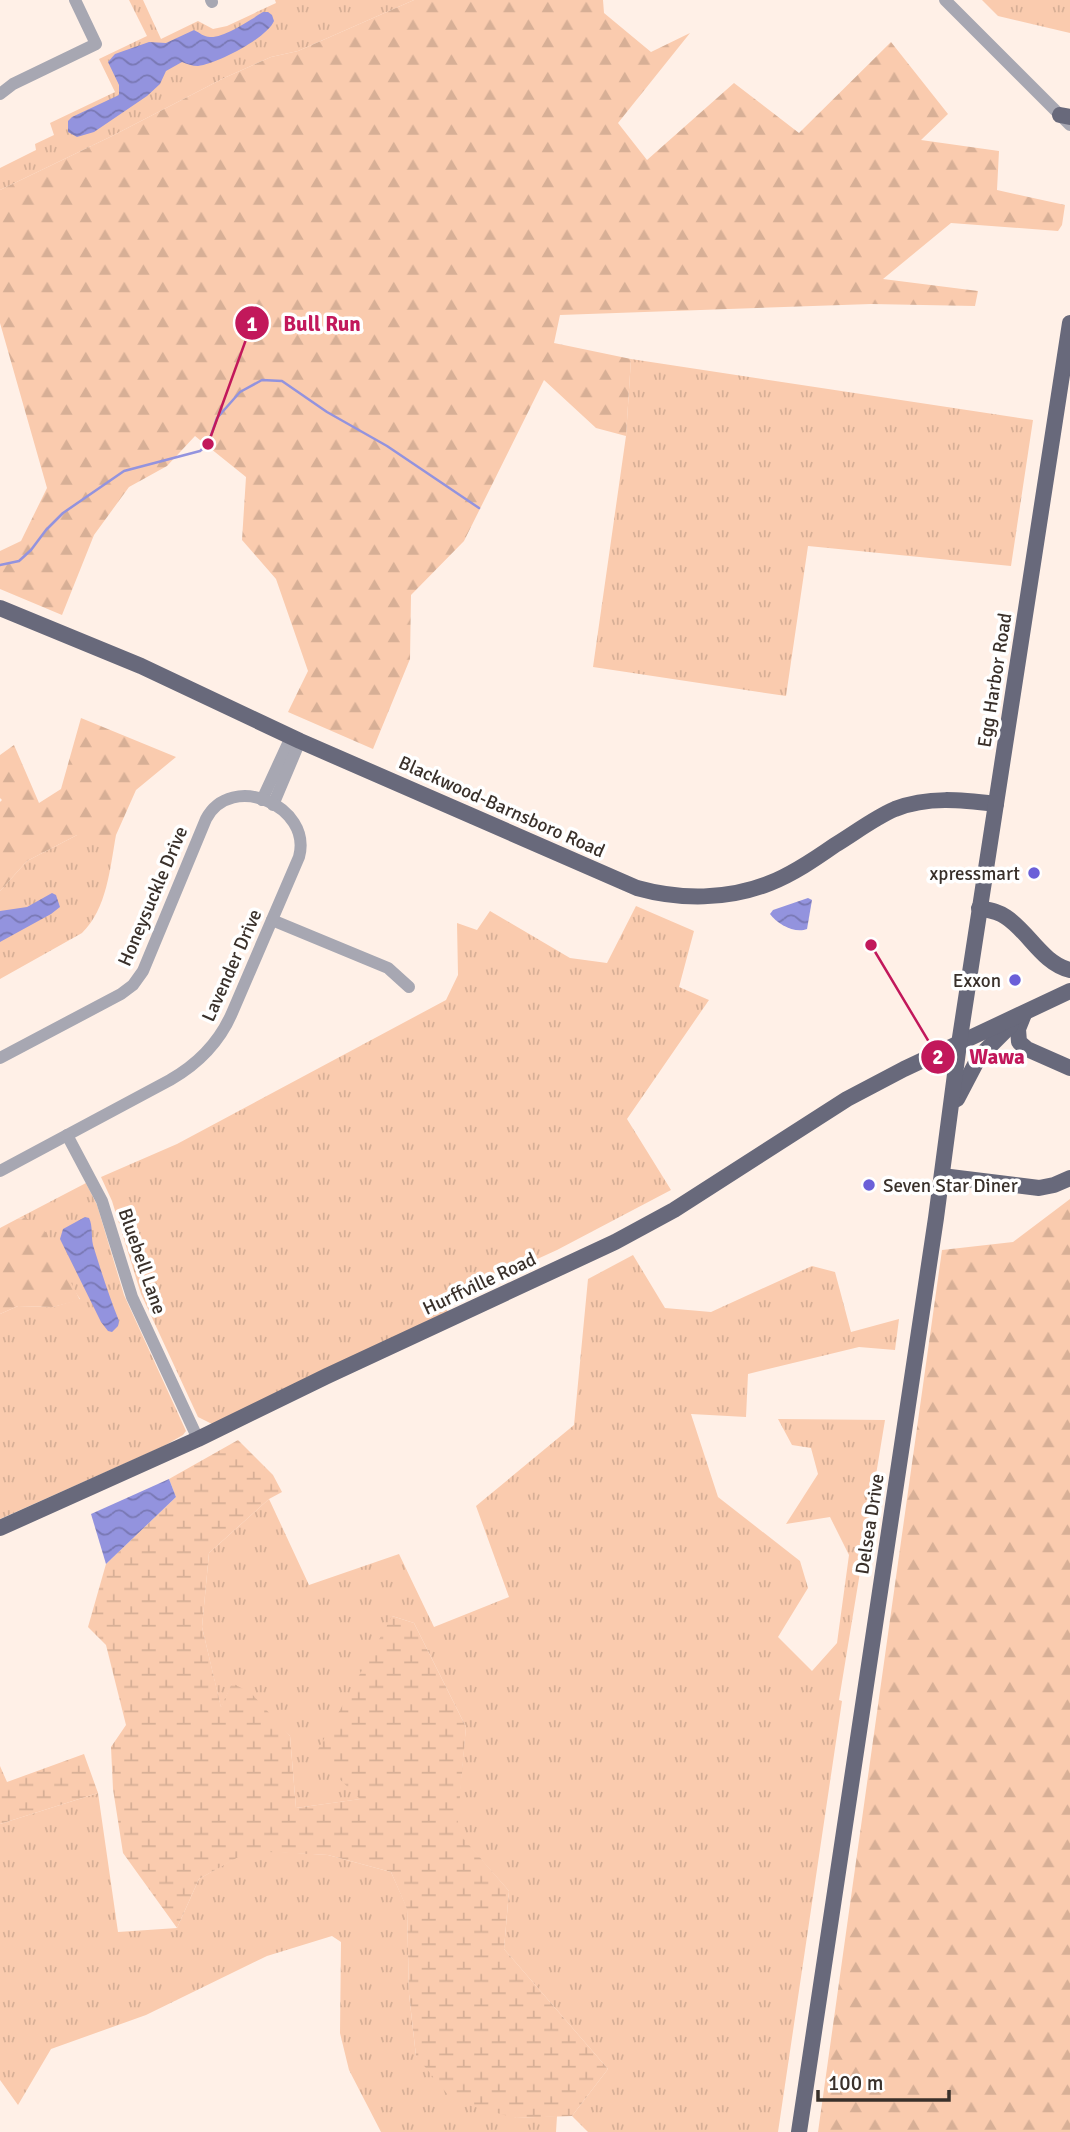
<svg xmlns="http://www.w3.org/2000/svg" width="1070" height="2132" viewBox="0 0 1070 2132" font-family="Signika,sans-serif">
  <style>
    .grass { fill: url(#grass-tufts) }
    .forest { fill: url(#forest-firs) }
    .wetland { fill: url(#wetland-marsh) }
    .water { fill: url(#water-waves) }
    .lines { fill: none; stroke-linecap: round; stroke-linejoin: round }
    .stream { stroke: #9393de; stroke-width: 2.5 }
    .minor { stroke: #a7a7b2; stroke-width: 12 }
    .major { stroke: #68697b; stroke-width: 16 }
    .poi-dot { fill: #6b5fd8; stroke: #fff; stroke-width: 2.5 }
    .labels { text-anchor: middle; stroke-width: 7; stroke-linejoin: round; paint-order: stroke }
    .street-label { font-size: 19px; fill: #39302a; stroke: #fff }
    .poi-label { font-size: 19px; fill: #39302a; stroke: #fff; text-anchor: end }
    .leader { fill: none; stroke: #c2185b; stroke-width: 2.5 }
    .callout-dot { fill: #c2185b; stroke: #fff; stroke-width: 2.5 }
    .mark-label { font-size: 21px; text-anchor: middle; font-weight: bold; fill: #fff }
    .callout-label { font-size: 21px; text-anchor: middle; font-weight: bold; fill: #c2185b; stroke: #fff; stroke-width: 7; stroke-linejoin: round; paint-order: stroke }
  </style>
  <defs>
    <pattern id="grass-tufts" width="24" height="20" patternUnits="userSpaceOnUse" patternTransform="scale(1.75)"><rect width="24" height="20" fill="#facbae"/><path d="M3 7l-1-3M5 7V3M7 7l1-3M15 17l-1-3M17 17v-4M19 17l1-3" fill="none" stroke="#d7af96"/></pattern>
    <pattern id="forest-firs" width="22" height="20" patternUnits="userSpaceOnUse" patternTransform="scale(1.75)"><rect width="22" height="20" fill="#facbae"/><path d="M5 1l3.5 6h-7zM16 11l3.5 6h-7z" fill="#d7af96"/></pattern>
    <pattern id="wetland-marsh" width="20" height="14" patternUnits="userSpaceOnUse" patternTransform="scale(1.75)"><rect width="20" height="14" fill="#facbae"/><path d="M1 5h8M5 5V1M11 12h8M15 12V8" fill="none" stroke="#d7af96"/></pattern>
    <pattern id="water-waves" width="16" height="10" patternUnits="userSpaceOnUse" patternTransform="scale(1.75)"><rect width="16" height="10" fill="#9393de"/><path d="M0 5q4-4 8 0t8 0" fill="none" stroke="#7978b4"/></pattern>
  </defs>
  <rect width="100%" height="100%" fill="#fff0e7"/>
  <g class="grass">
    <polygon points="129,0 143,0 161,39 198,21 213,29 227,26 276,3 275,0 414,0 298,51 271,57 224,78 112,136 0,190 0,168 36,150 35,144 54,135 50,123 115,92 99,59 147,36"/>
    <polygon points="982,0 1070,0 1070,33 998,16"/>
    <polygon points="631,359 1033,420 1011,566 808,546 786,696 593,667 626,436"/>
    <path d="M 77,835 L 116,835 C 110,868 107,909 82,933 L 0,979 L 0,891 L 27,861 Z"/>
    <polygon points="636,906 694,931 679,987 709,1000 627,1119 671,1190 557,1250 443,1302 448,1312 212,1424 198,1417 141,1294 112,1201 101,1177 177,1144 446,1000 458,975 457,923 477,930 490,911 570,958 607,963"/>
    <polygon points="86,1183 97,1205 124,1295 186,1431 183,1435 164,1446 0,1519 0,1314 18,1306 53,1307 80,1299 25,1218 17,1219"/>
    <polygon points="633,1255 665,1308 711,1312 812,1266 835,1272 851,1332 899,1319 895,1350 859,1347 748,1374 746,1417 691,1414 718,1497 800,1561 808,1588 778,1637 812,1671 837,1643 849,1555 830,1517 786,1524 818,1474 811,1448 792,1445 778,1419 885,1420 839,1700 842,1701 778,2132 588,2132 572,2116 608,2069 504,1949 509,1891 456,1831 466,1727 414,1623 392,1616 361,1799 296,1808 290,1736 232,1684 221,1708 202,1627 209,1553 269,1499 309,1585 399,1554 434,1627 509,1597 476,1506 574,1425 588,1279"/>
    <polygon points="98,1793 118,1932 177,1928 199,1879 249,1850 328,1855 391,1872 407,1908 409,1994 416,2056 516,2118 557,2116 556,2132 381,2132 349,2070 340,2033 341,1942 332,1936 267,1956 146,2015 51,2049 18,2105 0,2080 0,1824"/>
  </g>
  <g class="forest">
    <polygon points="414,0 603,0 604,13 651,52 690,33 618,123 647,160 734,83 799,133 891,42 948,114 921,140 999,151 997,190 1065,205 1062,225 1058,231 951,223 883,279 978,291 975,306 871,304 560,315 554,343 631,359 626,436 596,428 544,380 464,541 411,595 410,659 373,749 288,712 308,671 276,579 242,540 246,477 195,436 167,466 129,487 94,535 62,615 0,589 0,551 21,541 47,488 0,323 0,190 112,136 224,78 271,57 298,51"/>
    <polygon points="81,718 176,757 136,790 116,835 77,835 27,861 0,891 0,802 2,800 0,798 0,755 14,745 39,803 61,789"/>
    <polygon points="1070,1199 1070,2132 818,2132 942,1250 1013,1242"/>
    <polygon points="25,1218 35,1222 44,1230 80,1300 53,1307 18,1306 0,1314 0,1228 17,1219"/>
  </g>
  <g class="wetland">
    <polygon points="238,1440 273,1475 282,1492 269,1499 209,1553 202,1627 221,1707 232,1683 251,1693 290,1736 296,1808 360,1799 315,1755 392,1616 414,1623 466,1727 457,1831 509,1891 504,1949 608,2069 572,2116 516,2118 453,2101 416,2056 409,1994 407,1909 391,1872 328,1855 249,1851 199,1879 177,1928 123,1853 113,1789 111,1747 126,1725 106,1645 88,1627 106,1564 176,1497 169,1479"/>
    <polygon points="84,1754 98,1793 0,1824 0,1766 7,1782"/>
  </g>
  <g class="water">
    <path d="M 263,12 L 268,12 L 272,15 L 274,21 C 267,38 217,64 198,66 C 192,66 187,64 182,62 L 166,71 L 160,84 L 147,96 L 94,132 L 77,137 L 68,132 L 68,121 L 72,117 L 119,95 L 119,85 L 108,62 L 115,54 L 149,42 L 166,43 L 194,30 C 200,33 204,37 210,37 C 224,38 250,20 263,12 Z"/>
    <polygon points="52,893 56,895 60,907 51,914 0,942 0,911 27,907"/>
    <path d="M 808,898 L 812,900 L 807,929 C 795,934 777,924 770,914 L 773,910 Z"/>
    <path d="M 85,1217 L 89,1218 C 93,1226 91,1236 93,1245 C 101,1271 109,1296 119,1321 L 118,1326 L 112,1332 L 108,1331 L 101,1322 L 60,1239 L 63,1229 Z"/>
    <polygon points="169,1479 176,1497 106,1564 91,1514"/>
  </g>
  <g class="lines">
    <polyline class="stream" points="0,565 19,561 31,550 46,530 63,513 124,471 200,451 208,444 217,418 240,392 262,380 282,381 327,412 387,446 479,508"/>
    <g class="minor">
      <polyline points="211,0 212,2"/>
      <polyline points="945,0 1070,125"/>
      <polyline points="0,94 13,84 96,44 75,0"/>
      <polyline points="262,800 291,737"/>
      <polyline points="273,805 300,741"/>
      <polyline points="272,920 388,968 409,987"/>
      <path d="M 0,1058 L 121,994 L 133,985 L 143,971 L 206,819 C 231,771 313,806 299,857 L 232,1013 C 219,1043 198,1064 170,1080 L 0,1171"/>
      <polyline points="67,1135 102,1201 132,1297 198,1439"/>
    </g>
    <g class="major">
      <polyline points="1060,115 1070,117"/>
      <path d="M 0,608 L 141,666 L 300,741 L 637,888 C 680,900 728,900 770,883 C 793,874 815,859 835,845 C 855,833 874,818 895,809 C 928,796 962,800 996,804"/>
      <path d="M 979,908 C 989,910 998,911 1006,917 C 1029,932 1042,963 1070,970"/>
      <polyline points="1024,1014 1018,1029 1019,1042 1027,1049 1070,1068"/>
      <polyline points="957,1099 979,1057 1011,1025"/>
      <polyline points="942,1176 1039,1188 1054,1185 1070,1178"/>
      <polyline points="0,1528 198,1439 327,1376 615,1242 674,1210 847,1099 904,1069 1070,991"/>
      <polyline points="799,2132 936,1218 959,1044 1070,323"/>
    </g>
  </g>
  <g class="poi-dot">
    <circle cx="1034" cy="873" r="7"/>
    <circle cx="1015" cy="980" r="7"/>
    <circle cx="869" cy="1185" r="7"/>
  </g>
  <g class="labels">
    <g class="street-label">
      <text transform="translate(994 680) rotate(-81)" y="7">Egg Harbor Road</text>
      <text transform="translate(502 806) rotate(24)" y="7">Blackwood-Barnsboro Road</text>
      <text transform="translate(152 896) rotate(-67)" y="7">Honeysuckle Drive</text>
      <text transform="translate(231 965) rotate(-66)" y="7">Lavender Drive</text>
      <text transform="translate(143 1261) rotate(71)" y="7">Bluebell Lane</text>
      <text transform="translate(479 1283) rotate(-25)" y="7">Hurffville Road</text>
      <text transform="translate(869 1524) rotate(-81)" y="7">Delsea Drive</text>
    </g>
    <g class="poi-label">
      <text x="1020" y="880">xpressmart</text>
      <text x="1001" y="987">Exxon</text>
      <text x="883" y="1192" text-anchor="start">Seven Star Diner</text>
    </g>
  </g>
  <path class="leader" d="M208 444L252 323M871 945L938 1057"/>
  <g class="callout-dot">
    <circle cx="208" cy="444" r="7"/>
    <circle cx="871" cy="945" r="7"/>
    <circle cx="252" cy="323" r="18"/>
    <circle cx="938" cy="1057" r="18"/>
  </g>
  <g class="mark-label">
    <text x="252" y="331">1</text>
    <text x="938" y="1064">2</text>
  </g>
  <g class="callout-label">
    <text x="322" y="331">Bull Run</text>
    <text x="997" y="1064">Wawa</text>
  </g>
  <path d="M818 2090v10h131v-10" fill="none" stroke="#39302a" stroke-width="3.5"/>
  <text x="828" y="2090" font-size="21" fill="#39302a" stroke="#ffffff" stroke-width="5" paint-order="stroke">100 m</text>
</svg>
